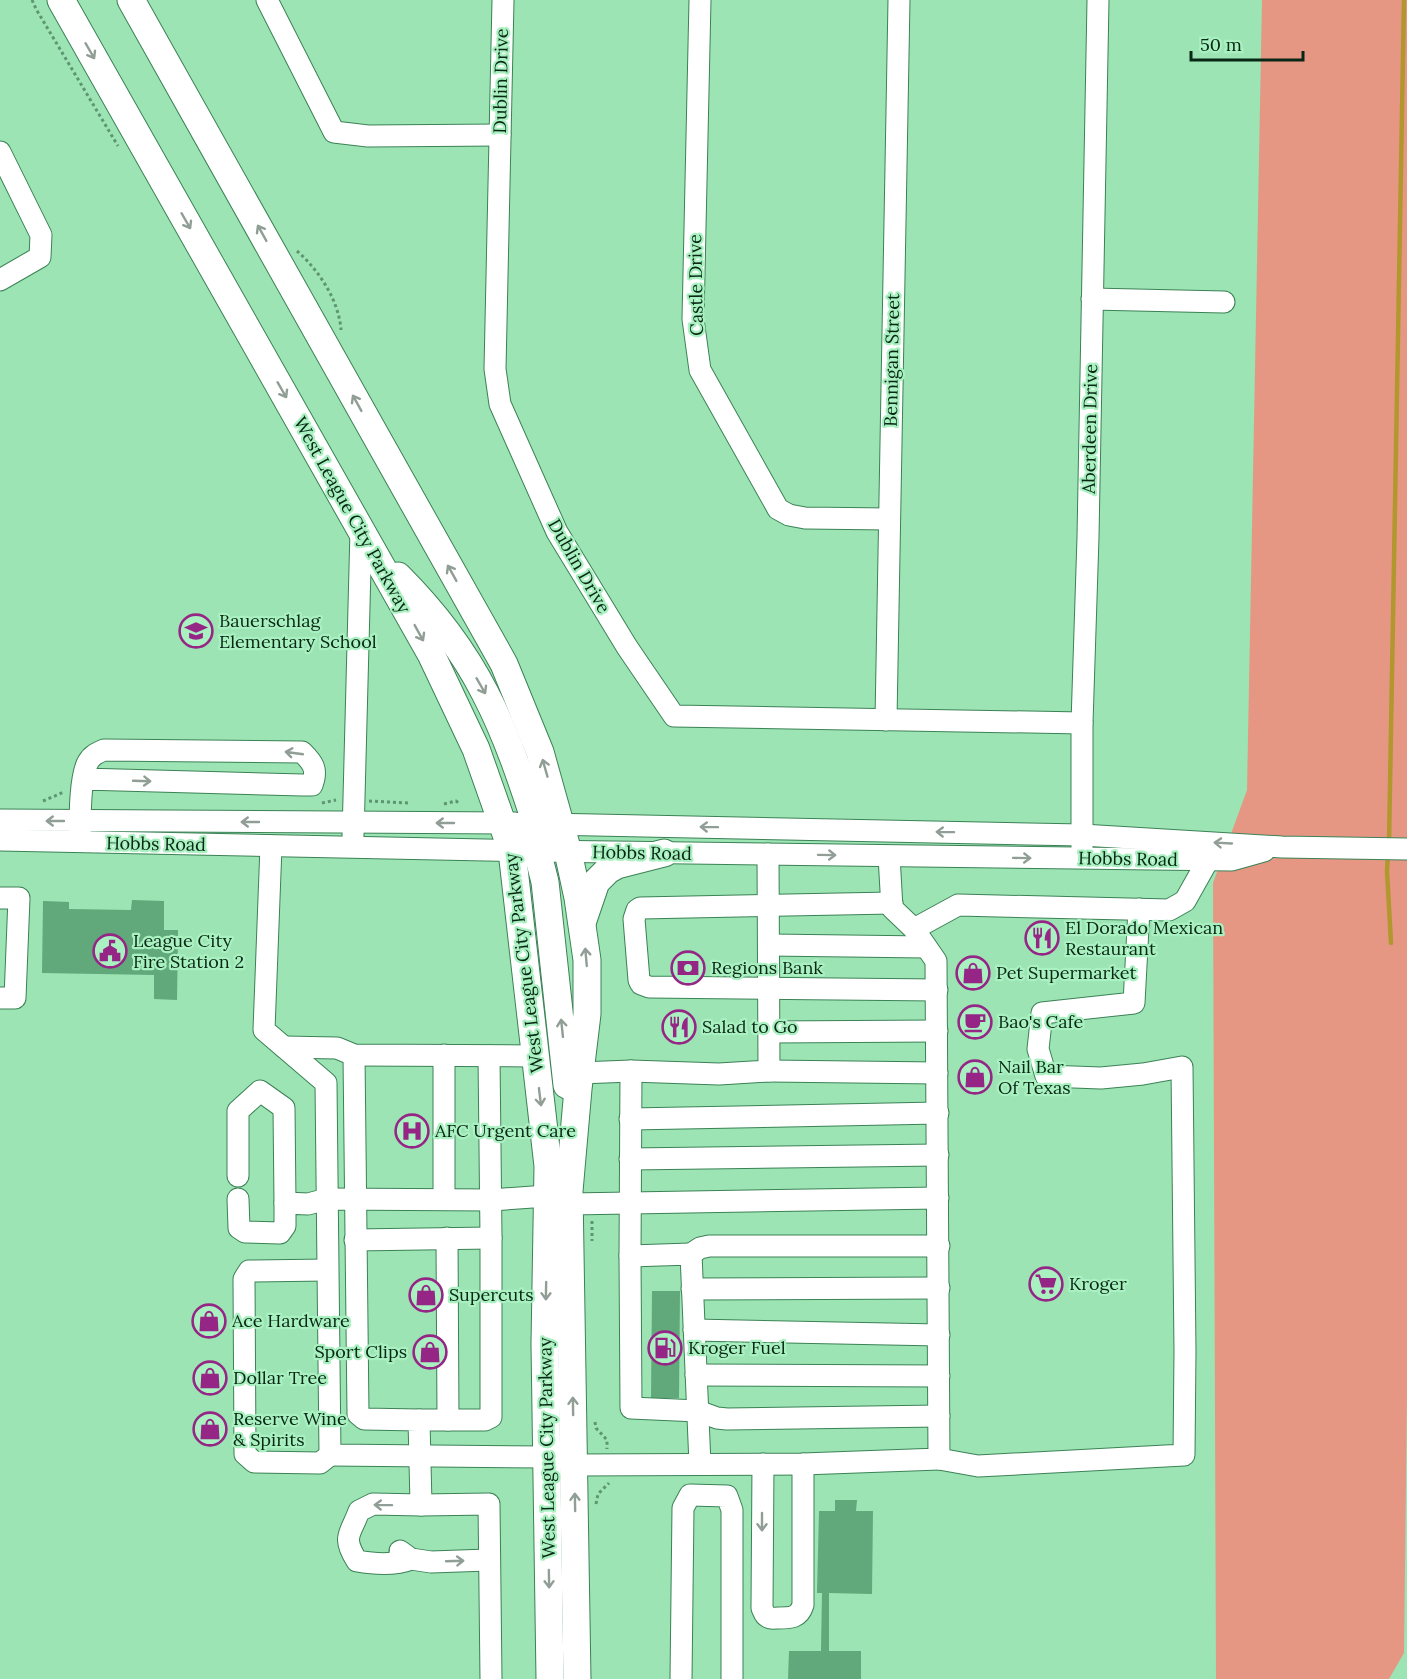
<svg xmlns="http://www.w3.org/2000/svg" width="1407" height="1679" viewBox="0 0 1407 1679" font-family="Lora,serif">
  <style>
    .green { fill: #e69784 }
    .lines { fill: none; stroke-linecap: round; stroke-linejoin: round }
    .stream { stroke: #b1972e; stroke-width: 4.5 }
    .building { fill: #61a87a }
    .minor-casing { stroke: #3b8256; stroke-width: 23 }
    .major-casing { stroke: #3b8256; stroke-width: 29 }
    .path { stroke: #5e9571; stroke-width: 3; stroke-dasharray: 3 3; stroke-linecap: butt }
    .minor { stroke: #fff; stroke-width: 21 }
    .major { stroke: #fff; stroke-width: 27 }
    .oneway { stroke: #909e96 }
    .labels { text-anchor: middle; stroke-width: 4.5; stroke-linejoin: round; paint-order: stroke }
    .street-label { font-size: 18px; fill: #092715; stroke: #a9f1c0 }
    .poi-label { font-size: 18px; fill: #092715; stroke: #a9f1c0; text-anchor: start }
  </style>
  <rect width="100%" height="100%" fill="#9ce4b3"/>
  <polygon class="green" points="1262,0 1407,0 1407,1397 1404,1653 1389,1679 1216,1679 1213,883 1247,790"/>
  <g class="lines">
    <g class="stream">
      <polyline points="1389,842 1404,0"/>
      <polyline points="1388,853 1387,871 1391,943"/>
    </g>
  </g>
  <g class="building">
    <polygon points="132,900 164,901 164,930 178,930 177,1000 154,999 154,975 42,973 43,901 69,902 69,909 131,910"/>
    <polygon points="652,1291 680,1291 679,1398 651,1398"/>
    <polygon points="835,1500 857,1500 856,1511 873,1511 872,1594 829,1593 829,1651 861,1651 861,1679 788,1679 789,1651 821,1651 822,1593 817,1593 819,1511 835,1511"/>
  </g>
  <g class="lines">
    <defs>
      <g id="minor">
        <polyline points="267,0 334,132 368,136 500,135"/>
        <polyline points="503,0 495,369 500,404 557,532 627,647 674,716 1082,723"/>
        <polyline points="700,0 693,319 700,370 778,509 789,515 805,518 889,519"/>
        <polyline points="0,152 41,235 40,257 0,280"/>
        <polyline points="1092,299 1224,302"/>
        <polyline points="886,720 899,0"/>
        <polyline points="0,820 515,823"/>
        <polyline points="547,824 1082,835 1282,847 1407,849"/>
        <path d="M 80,833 C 80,816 80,776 88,762 C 92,755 97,753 104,750 L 302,752 C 313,763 318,769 312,785 L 303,785 L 83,779"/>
        <polyline points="353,836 361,530"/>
        <polyline points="0,840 537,851 1232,860 1264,851"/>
        <polyline points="271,846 264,1030 326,1083 330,1455 547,1457"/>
        <polyline points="1082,848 1082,723 1088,537 1098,0"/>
        <polyline points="889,856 892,908 914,929 958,905 1169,910 1185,901 1208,860"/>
        <polyline points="0,898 19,898 15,998 0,998"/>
        <polyline points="892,903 640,908 637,910 634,919 639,980 641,984 649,987 937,990"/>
        <polyline points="769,945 926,947"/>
        <polyline points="769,1032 937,1031"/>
        <polyline points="284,1047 337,1048 354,1055 535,1056"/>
        <polyline points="354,1055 358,1414 364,1419 419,1420 421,1505 489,1504 491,1679"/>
        <polyline points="631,1071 630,1256 691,1254 700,1464"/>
        <polyline points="769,1071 937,1073"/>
        <polyline points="580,1073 631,1071 719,1074 769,1071 768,854"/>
        <polyline points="630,1119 938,1113"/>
        <polyline points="630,1159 938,1155"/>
        <polyline points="238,1176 238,1111 260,1091 284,1108 285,1203"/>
        <polyline points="238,1199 239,1228 245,1232 280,1233 285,1226 285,1203 308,1204 327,1199 491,1200 547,1196"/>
        <polyline points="444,1199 444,1055"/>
        <polyline points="570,1204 938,1198"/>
        <polyline points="447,1238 448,1420"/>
        <polyline points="355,1240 491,1238"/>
        <polyline points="691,1254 700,1248 709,1246 939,1246"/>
        <polyline points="630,1256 631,1408 698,1411 717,1418 727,1419 939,1416"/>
        <polyline points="327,1270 249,1271 244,1279 245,1454 254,1462 320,1463 330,1455"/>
        <polyline points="692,1289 939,1288"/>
        <polyline points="694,1330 939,1335"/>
        <polyline points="696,1375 939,1376"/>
        <polyline points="419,1420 485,1420 491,1417 491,1238 489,1056"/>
        <polyline points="939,1459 978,1466 1184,1455 1185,1351 1182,1067 1143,1074 1101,1078 1046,1076 1038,1049 1042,1013 1134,1003 1139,909"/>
        <path d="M 763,1464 L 762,1608 C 764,1612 764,1615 768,1617 C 771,1619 775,1618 778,1618 C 791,1618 799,1618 803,1605 L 803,1464"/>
        <polyline points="574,1465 803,1464 939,1459 936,961 914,929"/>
        <polyline points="400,1551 411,1559 431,1562 488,1560"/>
        <path d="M 411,1559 C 394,1566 374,1564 357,1561 C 341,1536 351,1534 359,1511 L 373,1504 L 421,1505"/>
        <polyline points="681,1679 683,1508 690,1495 727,1496 732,1510 732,1679"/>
      </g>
      <g id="major">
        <polyline points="61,0 431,654 476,749 512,851 548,1166 545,1344 550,1679"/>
        <polyline points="131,0 504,664 540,752 568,852 578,898 587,960 587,1014 578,1089 569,1191 577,1679"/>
        <path d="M 398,576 C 432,610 463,650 485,693 C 509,739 525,790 541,839"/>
        <polyline points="530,823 545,882 567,1085"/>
        <polyline points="583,920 596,882 608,870 617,865 664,853"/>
      </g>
    </defs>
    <use href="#minor" class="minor-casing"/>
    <use href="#major" class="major-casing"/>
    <g class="path">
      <polyline points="32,0 36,9 118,146"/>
      <path d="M 297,251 C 319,270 339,301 341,330"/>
      <polyline points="43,801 64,792"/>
      <polyline points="369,801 408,803"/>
      <polyline points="322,803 336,800"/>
      <polyline points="444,804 456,801 460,804"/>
      <polyline points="592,1221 592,1241"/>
      <polyline points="595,1422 596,1428 607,1440 607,1449"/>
      <polyline points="596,1504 598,1494 609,1483"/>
    </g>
    <use href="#minor" class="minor"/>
    <use href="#major" class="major"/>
  </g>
  <defs><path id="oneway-shaft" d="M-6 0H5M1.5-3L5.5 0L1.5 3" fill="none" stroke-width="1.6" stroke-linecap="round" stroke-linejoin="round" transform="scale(1.5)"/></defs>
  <g class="oneway">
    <use href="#oneway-shaft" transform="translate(90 51) rotate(60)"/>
    <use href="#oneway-shaft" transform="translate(186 221) rotate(60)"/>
    <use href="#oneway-shaft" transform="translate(262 233) rotate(-119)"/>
    <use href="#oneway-shaft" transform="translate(282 390) rotate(60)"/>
    <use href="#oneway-shaft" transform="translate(357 403) rotate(-119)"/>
    <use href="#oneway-shaft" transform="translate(452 573) rotate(-119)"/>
    <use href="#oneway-shaft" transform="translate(419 633) rotate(61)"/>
    <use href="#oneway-shaft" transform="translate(481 686) rotate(60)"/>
    <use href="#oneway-shaft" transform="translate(294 753) rotate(-172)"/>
    <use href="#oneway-shaft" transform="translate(545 768) rotate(-106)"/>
    <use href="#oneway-shaft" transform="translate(142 781) rotate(2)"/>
    <use href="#oneway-shaft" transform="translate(55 821) rotate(-180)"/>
    <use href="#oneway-shaft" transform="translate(250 822) rotate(-180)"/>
    <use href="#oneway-shaft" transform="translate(445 823) rotate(-180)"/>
    <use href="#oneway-shaft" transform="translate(709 827) rotate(-179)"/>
    <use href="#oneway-shaft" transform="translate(945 832) rotate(-179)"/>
    <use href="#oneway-shaft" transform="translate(1223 843) rotate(-177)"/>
    <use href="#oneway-shaft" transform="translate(827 855) rotate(1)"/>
    <use href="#oneway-shaft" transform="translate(1022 858) rotate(1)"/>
    <use href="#oneway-shaft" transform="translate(586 957) rotate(-95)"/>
    <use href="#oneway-shaft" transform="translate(562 1028) rotate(-96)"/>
    <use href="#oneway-shaft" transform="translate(540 1097) rotate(83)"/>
    <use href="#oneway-shaft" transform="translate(546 1291) rotate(91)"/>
    <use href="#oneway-shaft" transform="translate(573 1406) rotate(-91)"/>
    <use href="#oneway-shaft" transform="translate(575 1502) rotate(-91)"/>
    <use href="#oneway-shaft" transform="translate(383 1505) rotate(-179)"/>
    <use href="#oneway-shaft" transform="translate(762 1522) rotate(90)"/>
    <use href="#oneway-shaft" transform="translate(455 1561) rotate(-2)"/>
    <use href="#oneway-shaft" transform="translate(549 1579) rotate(89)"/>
  </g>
  <defs>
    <symbol id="school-ring" viewBox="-11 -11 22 22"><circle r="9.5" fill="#a9f1c0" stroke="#952686" stroke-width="1.5"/><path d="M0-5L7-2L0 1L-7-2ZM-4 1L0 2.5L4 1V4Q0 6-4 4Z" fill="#952686"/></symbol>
    <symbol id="restaurant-ring" viewBox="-11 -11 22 22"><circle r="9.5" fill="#a9f1c0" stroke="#952686" stroke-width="1.5"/><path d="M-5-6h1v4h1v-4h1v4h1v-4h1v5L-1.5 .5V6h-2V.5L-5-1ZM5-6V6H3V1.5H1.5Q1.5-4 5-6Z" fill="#952686"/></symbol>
    <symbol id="civic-ring" viewBox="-11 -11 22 22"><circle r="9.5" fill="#a9f1c0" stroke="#952686" stroke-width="1.5"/><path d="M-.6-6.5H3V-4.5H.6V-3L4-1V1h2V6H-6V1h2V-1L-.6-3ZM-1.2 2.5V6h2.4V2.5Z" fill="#952686"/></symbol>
    <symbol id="bank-ring" viewBox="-11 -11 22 22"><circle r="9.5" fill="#a9f1c0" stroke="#952686" stroke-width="1.5"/><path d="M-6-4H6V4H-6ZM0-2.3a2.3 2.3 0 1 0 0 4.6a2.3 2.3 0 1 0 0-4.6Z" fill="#952686"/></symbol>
    <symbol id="shop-ring" viewBox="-11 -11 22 22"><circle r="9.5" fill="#a9f1c0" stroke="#952686" stroke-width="1.5"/><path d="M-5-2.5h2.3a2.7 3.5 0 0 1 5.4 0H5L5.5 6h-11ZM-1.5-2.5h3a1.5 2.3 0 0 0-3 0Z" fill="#952686"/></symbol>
    <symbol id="cafe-ring" viewBox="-11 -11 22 22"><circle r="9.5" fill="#a9f1c0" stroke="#952686" stroke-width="1.5"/><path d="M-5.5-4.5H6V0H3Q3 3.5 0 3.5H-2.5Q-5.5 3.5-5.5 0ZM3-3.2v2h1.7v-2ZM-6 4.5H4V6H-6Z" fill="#952686"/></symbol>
    <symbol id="hospital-ring" viewBox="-11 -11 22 22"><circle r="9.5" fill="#a9f1c0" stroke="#952686" stroke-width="1.5"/><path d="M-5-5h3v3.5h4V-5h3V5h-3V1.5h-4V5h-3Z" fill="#952686"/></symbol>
    <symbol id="supermarket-ring" viewBox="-11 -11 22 22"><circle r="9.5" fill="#a9f1c0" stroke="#952686" stroke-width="1.5"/><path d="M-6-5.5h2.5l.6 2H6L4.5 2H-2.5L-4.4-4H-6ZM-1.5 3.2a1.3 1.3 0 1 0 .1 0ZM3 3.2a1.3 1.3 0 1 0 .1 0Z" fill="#952686"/></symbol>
    <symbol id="fuel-ring" viewBox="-11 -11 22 22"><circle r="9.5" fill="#a9f1c0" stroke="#952686" stroke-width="1.5"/><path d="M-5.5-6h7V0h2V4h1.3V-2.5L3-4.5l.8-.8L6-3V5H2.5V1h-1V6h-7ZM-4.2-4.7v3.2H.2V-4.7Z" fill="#952686"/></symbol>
  </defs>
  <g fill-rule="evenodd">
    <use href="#school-ring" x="177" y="612" width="38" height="38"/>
    <use href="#restaurant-ring" x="1023" y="919" width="38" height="38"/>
    <use href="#civic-ring" x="91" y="932" width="38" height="38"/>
    <use href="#bank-ring" x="669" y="949" width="38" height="38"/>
    <use href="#shop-ring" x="954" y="954" width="38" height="38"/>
    <use href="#cafe-ring" x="956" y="1003" width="38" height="38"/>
    <use href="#restaurant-ring" x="660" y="1008" width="38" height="38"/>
    <use href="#shop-ring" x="956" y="1058" width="38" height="38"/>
    <use href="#hospital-ring" x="393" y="1112" width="38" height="38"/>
    <use href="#supermarket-ring" x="1027" y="1265" width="38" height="38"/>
    <use href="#shop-ring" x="407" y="1276" width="38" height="38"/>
    <use href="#shop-ring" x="190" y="1302" width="38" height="38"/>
    <use href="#fuel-ring" x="646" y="1329" width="38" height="38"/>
    <use href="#shop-ring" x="411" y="1333" width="38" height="38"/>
    <use href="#shop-ring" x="191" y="1359" width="38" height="38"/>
    <use href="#shop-ring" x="191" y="1410" width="38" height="38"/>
  </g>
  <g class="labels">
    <g class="street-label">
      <text transform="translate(501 81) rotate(-89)" y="6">Dublin Drive</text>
      <text transform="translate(696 285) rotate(-91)" y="6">Castle Drive</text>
      <text transform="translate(892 360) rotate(-89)" y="6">Bennigan Street</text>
      <text transform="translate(1090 429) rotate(-89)" y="6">Aberdeen Drive</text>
      <text transform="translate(352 515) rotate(61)" y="6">West League City Parkway</text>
      <text transform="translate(579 566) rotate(60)" y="6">Dublin Drive</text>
      <text transform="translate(156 844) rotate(1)" y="6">Hobbs Road</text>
      <text transform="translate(642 853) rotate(1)" y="6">Hobbs Road</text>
      <text transform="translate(1128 859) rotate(1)" y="6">Hobbs Road</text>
      <text transform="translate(524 963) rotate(-97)" y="6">West League City Parkway</text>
      <text transform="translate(547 1448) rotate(-91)" y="6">West League City Parkway</text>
    </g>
    <g class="poi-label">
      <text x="219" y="627">Bauerschlag<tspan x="219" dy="21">Elementary School</tspan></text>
      <text x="1065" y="934">El Dorado Mexican<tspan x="1065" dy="21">Restaurant</tspan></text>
      <text x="133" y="947">League City<tspan x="133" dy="21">Fire Station 2</tspan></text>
      <text x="711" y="974">Regions Bank</text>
      <text x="996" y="979">Pet Supermarket</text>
      <text x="998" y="1028">Bao's Cafe</text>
      <text x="702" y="1033">Salad to Go</text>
      <text x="998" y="1073">Nail Bar<tspan x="998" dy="21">Of Texas</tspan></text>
      <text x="435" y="1137">AFC Urgent Care</text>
      <text x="1069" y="1290">Kroger</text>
      <text x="449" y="1301">Supercuts</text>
      <text x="232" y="1327">Ace Hardware</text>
      <text x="688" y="1354">Kroger Fuel</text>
      <text x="407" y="1358" text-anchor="end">Sport Clips</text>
      <text x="233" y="1384">Dollar Tree</text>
      <text x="233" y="1425">Reserve Wine<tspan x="233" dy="21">&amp; Spirits</tspan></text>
    </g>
  </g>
  <path d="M1191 51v9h112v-9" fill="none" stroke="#092715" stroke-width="3"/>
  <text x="1200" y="51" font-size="18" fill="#092715" stroke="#a9f1c0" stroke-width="4.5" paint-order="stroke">50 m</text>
</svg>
